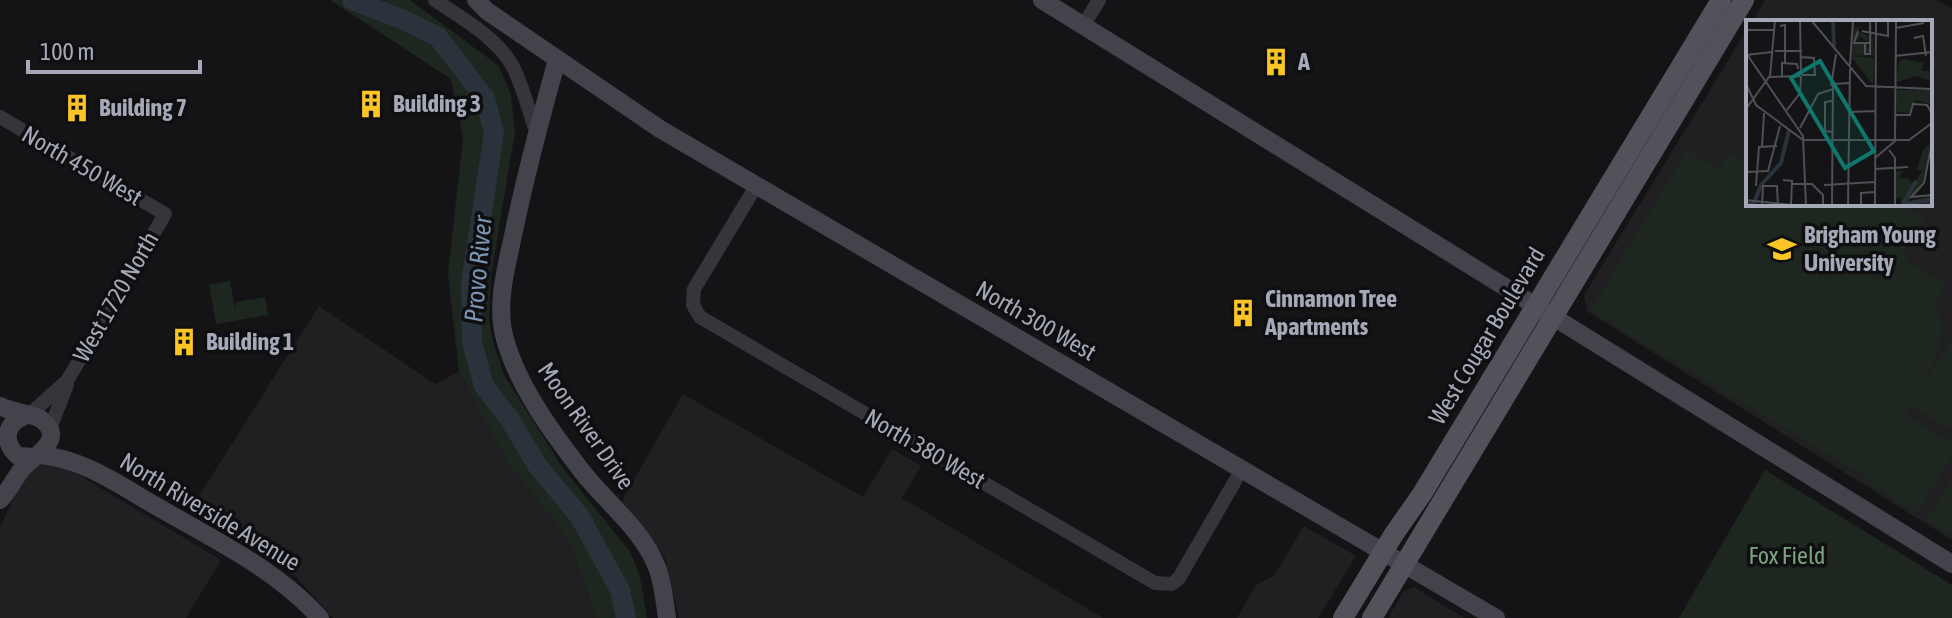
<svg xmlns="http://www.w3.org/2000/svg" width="1952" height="618" viewBox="0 0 1952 618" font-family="'Asap Condensed',sans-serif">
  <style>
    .built { fill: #202023 }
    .green { fill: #1e2620 }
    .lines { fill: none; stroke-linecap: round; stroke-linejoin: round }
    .river { stroke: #2a323b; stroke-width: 20 }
    .street { stroke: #35353b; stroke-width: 14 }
    .secondary { stroke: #43444b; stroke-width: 18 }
    .primary { stroke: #51525a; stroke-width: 20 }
    .labels { text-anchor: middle; stroke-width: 7; stroke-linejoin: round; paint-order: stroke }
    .poi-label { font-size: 24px; font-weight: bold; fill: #a5a9b7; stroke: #0f0f11; text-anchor: start }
    .street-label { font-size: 24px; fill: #a5a9b7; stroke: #0f0f11 }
    .park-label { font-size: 24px; fill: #7ba381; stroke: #0f0f11 }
    .water-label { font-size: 26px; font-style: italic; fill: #7a94b4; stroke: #0f0f11 }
    .inset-river { fill: none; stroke: #2a323b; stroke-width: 4 }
    .inset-road { fill: none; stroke: #4e5056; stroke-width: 2 }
    .view { fill: #0f766e; fill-opacity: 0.15; stroke: #0f766e; stroke-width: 4 }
    .inset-edge { fill: none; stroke: #a5a9b7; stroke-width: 4 }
  </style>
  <rect width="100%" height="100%" fill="#141416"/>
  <g class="built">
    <polygon points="1765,0 1937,0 1952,9 1952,540 1587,311 1584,295 1748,28 1748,204 1930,204 1930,22 1752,22"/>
    <polygon points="319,306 435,384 459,372 506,460 570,542 596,618 333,618 296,577 190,510"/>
    <polygon points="683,394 863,497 892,449 921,466 902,498 1103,618 679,618 665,558 622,501"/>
    <polygon points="47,463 64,466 221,560 186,618 0,618 0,527 24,477 33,467"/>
    <polygon points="1304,526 1356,556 1318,618 1237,618 1256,585 1274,576"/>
    <polygon points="1414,587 1464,618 1388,618 1403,592"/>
  </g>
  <g class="green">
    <polygon points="330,0 410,0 499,66 511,95 515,132 491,276 489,319 493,342 504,375 563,468 631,553 640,577 647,618 596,618 570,542 506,460 459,372 448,273 463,138 451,79"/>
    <path d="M 1687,150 L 1719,169 L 1728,153 L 1748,165 L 1748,204 L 1902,204 L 1925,218 L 1905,251 L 1907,261 L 1946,285 L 1936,302 C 1939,314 1942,327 1940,339 C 1936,373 1885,444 1866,477 L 1590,311 Z"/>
    <polygon points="230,281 235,309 236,302 265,297 268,315 216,324 209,285"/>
    <polygon points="1952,338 1952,430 1911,406"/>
    <polygon points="1905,415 1952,443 1952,456 1917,513 1865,481"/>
    <polygon points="1765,470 1952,585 1952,618 1679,618"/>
    <polygon points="1952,478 1952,535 1927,520"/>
  </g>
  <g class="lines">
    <polyline class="river" points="352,0 404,20 438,37 485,98 494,133 471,284 472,342 484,386 509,418 537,465 580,517 620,590 626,618"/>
    <g class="street">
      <path d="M 435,0 C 461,18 496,37 512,65 C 523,86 528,109 536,131"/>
      <polyline points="1083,26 1099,0"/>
      <polyline points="0,117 165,214 67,381 29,415"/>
      <polyline points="756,186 694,289 693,305 700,317 1155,583 1172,584 1179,578 1242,469"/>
      <polyline points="49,431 67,385"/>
    </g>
    <g class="secondary">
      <polyline points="476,0 487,11 660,129 1496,618"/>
      <polyline points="1042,0 1952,564"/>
      <path d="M 557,60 C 541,117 526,173 514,231 C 507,265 495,304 505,339 C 518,386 551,431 581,470 C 606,503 644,530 658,570 C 663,585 665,603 667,618"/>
      <path d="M 0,406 C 13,413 33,413 42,420 C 67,440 33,456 22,469 C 14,479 9,491 0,500"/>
      <path d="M 25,416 C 5,423 2,442 18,456 L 34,457"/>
      <path d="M 40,455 C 86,459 123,488 163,510 C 218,542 277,570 320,618"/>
    </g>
    <g class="primary">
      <polyline points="1343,618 1394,534 1422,494 1721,0"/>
      <polyline points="1372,618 1744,0"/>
    </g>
  </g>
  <defs>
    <symbol id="building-bare" viewBox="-9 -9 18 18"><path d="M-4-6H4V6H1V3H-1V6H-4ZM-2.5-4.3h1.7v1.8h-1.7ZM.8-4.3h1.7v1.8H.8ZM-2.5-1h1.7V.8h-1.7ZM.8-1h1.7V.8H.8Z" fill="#fbc528" stroke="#0f0f11" stroke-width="2.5" paint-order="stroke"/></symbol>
    <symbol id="university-bare" viewBox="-9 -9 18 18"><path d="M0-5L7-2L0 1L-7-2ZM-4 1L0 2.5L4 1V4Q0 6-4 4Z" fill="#fbc528" stroke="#0f0f11" stroke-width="2.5" paint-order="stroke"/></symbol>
  </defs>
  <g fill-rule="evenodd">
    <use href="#building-bare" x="1256" y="42" width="40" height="40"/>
    <use href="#building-bare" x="351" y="84" width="40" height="40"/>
    <use href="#building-bare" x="57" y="88" width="40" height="40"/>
    <use href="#university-bare" x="1762" y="229" width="40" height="40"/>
    <use href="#building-bare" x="1223" y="293" width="40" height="40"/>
    <use href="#building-bare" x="164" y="322" width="40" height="40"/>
  </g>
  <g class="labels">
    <g class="poi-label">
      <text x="1298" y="70">A</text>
      <text x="393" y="112">Building 3</text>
      <text x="99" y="116">Building 7</text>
      <text x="1804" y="243">Brigham Young<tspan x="1804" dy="28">University</tspan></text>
      <text x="1265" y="307">Cinnamon Tree<tspan x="1265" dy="28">Apartments</tspan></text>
      <text x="206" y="350">Building 1</text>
    </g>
    <g class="street-label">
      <text transform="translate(82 166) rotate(30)" y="8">North 450 West</text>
      <text transform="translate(116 297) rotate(-60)" y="8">West 1720 North</text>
      <text transform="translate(1036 321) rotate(30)" y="8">North 300 West</text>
      <text transform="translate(1487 336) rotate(-59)" y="8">West Cougar Boulevard</text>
      <text transform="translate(586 426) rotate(55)" y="8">Moon River Drive</text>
      <text transform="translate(925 449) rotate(30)" y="8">North 380 West</text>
      <text transform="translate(210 512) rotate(31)" y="8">North Riverside Avenue</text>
    </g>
    <g class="park-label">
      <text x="1787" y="564">Fox Field</text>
    </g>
    <g class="water-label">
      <text transform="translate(478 269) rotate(-85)" y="9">Provo River</text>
    </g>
  </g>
  <g transform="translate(1746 20)">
    <rect width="186" height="186" fill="#141416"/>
    <path d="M 108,0 L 109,8 L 115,7 L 112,11 L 122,15 L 122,22 L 115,17 L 107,23 L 119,23 L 119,34 L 120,23 L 125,34 L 123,15 L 125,2 L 128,35 L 106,36 L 128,38 L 127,65 L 106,38 ZM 159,39 L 178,43 L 176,51 L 184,51 L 186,61 L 171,56 L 150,62 L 153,41 ZM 151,70 L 186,70 L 186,85 L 170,80 L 164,93 L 151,92 ZM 184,124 L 176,164 L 163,181 L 186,175 L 186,185 L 155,185 L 155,178 L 150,178 L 150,151 L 157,151 L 153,158 L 162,158 L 167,165 L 176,151 L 171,149 L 177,130 Z" fill="#1e2620"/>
    <path class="inset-river" d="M 87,0 L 88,27M 170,161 L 157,184 L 186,180M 0,185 L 8,183 L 15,165 L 35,143 L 43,110"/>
    <path class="inset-road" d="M 54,0 L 55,54M 65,0 L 120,66 L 186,69M 0,1 L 29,1M 34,6 L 39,5 L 39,43M 150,8 L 178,3M 0,10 L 27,10M 112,11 L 108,23 L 123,23M 116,11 L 142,16 L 142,0M 168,18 L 177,16 L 180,36M 119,23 L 119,34 L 124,34 L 124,0M 29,31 L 56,31M 0,33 L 57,116 L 60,186M 0,35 L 26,32M 149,36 L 186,32M 104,45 L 107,0M 55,55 L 69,55 L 68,38 L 55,37M 24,56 L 29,0M 36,56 L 36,43 L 51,44 L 52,49M 0,64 L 10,85 L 57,120 L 163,120 L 186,103M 85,66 L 90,34M 86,81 L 79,82 L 79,111 L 87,112M 0,89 L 23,57 L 54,56M 41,90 L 54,73 L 55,56M 103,92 L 129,91M 149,95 L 164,95 L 167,84 L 181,85 L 186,94M 54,108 L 72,74 L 87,69M 186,122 L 178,163 L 165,177 L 186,175M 16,127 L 18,93M 143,130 L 149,138 L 149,186M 129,138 L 149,121 L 150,0M 129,149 L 162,147M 0,152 L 22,151 L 34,106M 37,160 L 46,161 L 45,186M 46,164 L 66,164 L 77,175 L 77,186M 78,165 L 129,162M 10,166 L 13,127 L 31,126M 0,180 L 56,186M 16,186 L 17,166 L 31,166 L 32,186M 86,186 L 87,64 L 104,63M 102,186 L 104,49M 115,186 L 115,173 L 129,172M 129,186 L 130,0"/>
    <path class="view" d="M 74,41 L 128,131 L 99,148 L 45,58 Z"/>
    <rect width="186" height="186" class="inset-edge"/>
  </g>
  <path d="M28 60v12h172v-12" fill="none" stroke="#a5a9b7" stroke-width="4"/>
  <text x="40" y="60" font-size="24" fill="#a5a9b7" stroke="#0f0f11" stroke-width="6" paint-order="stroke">100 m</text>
</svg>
